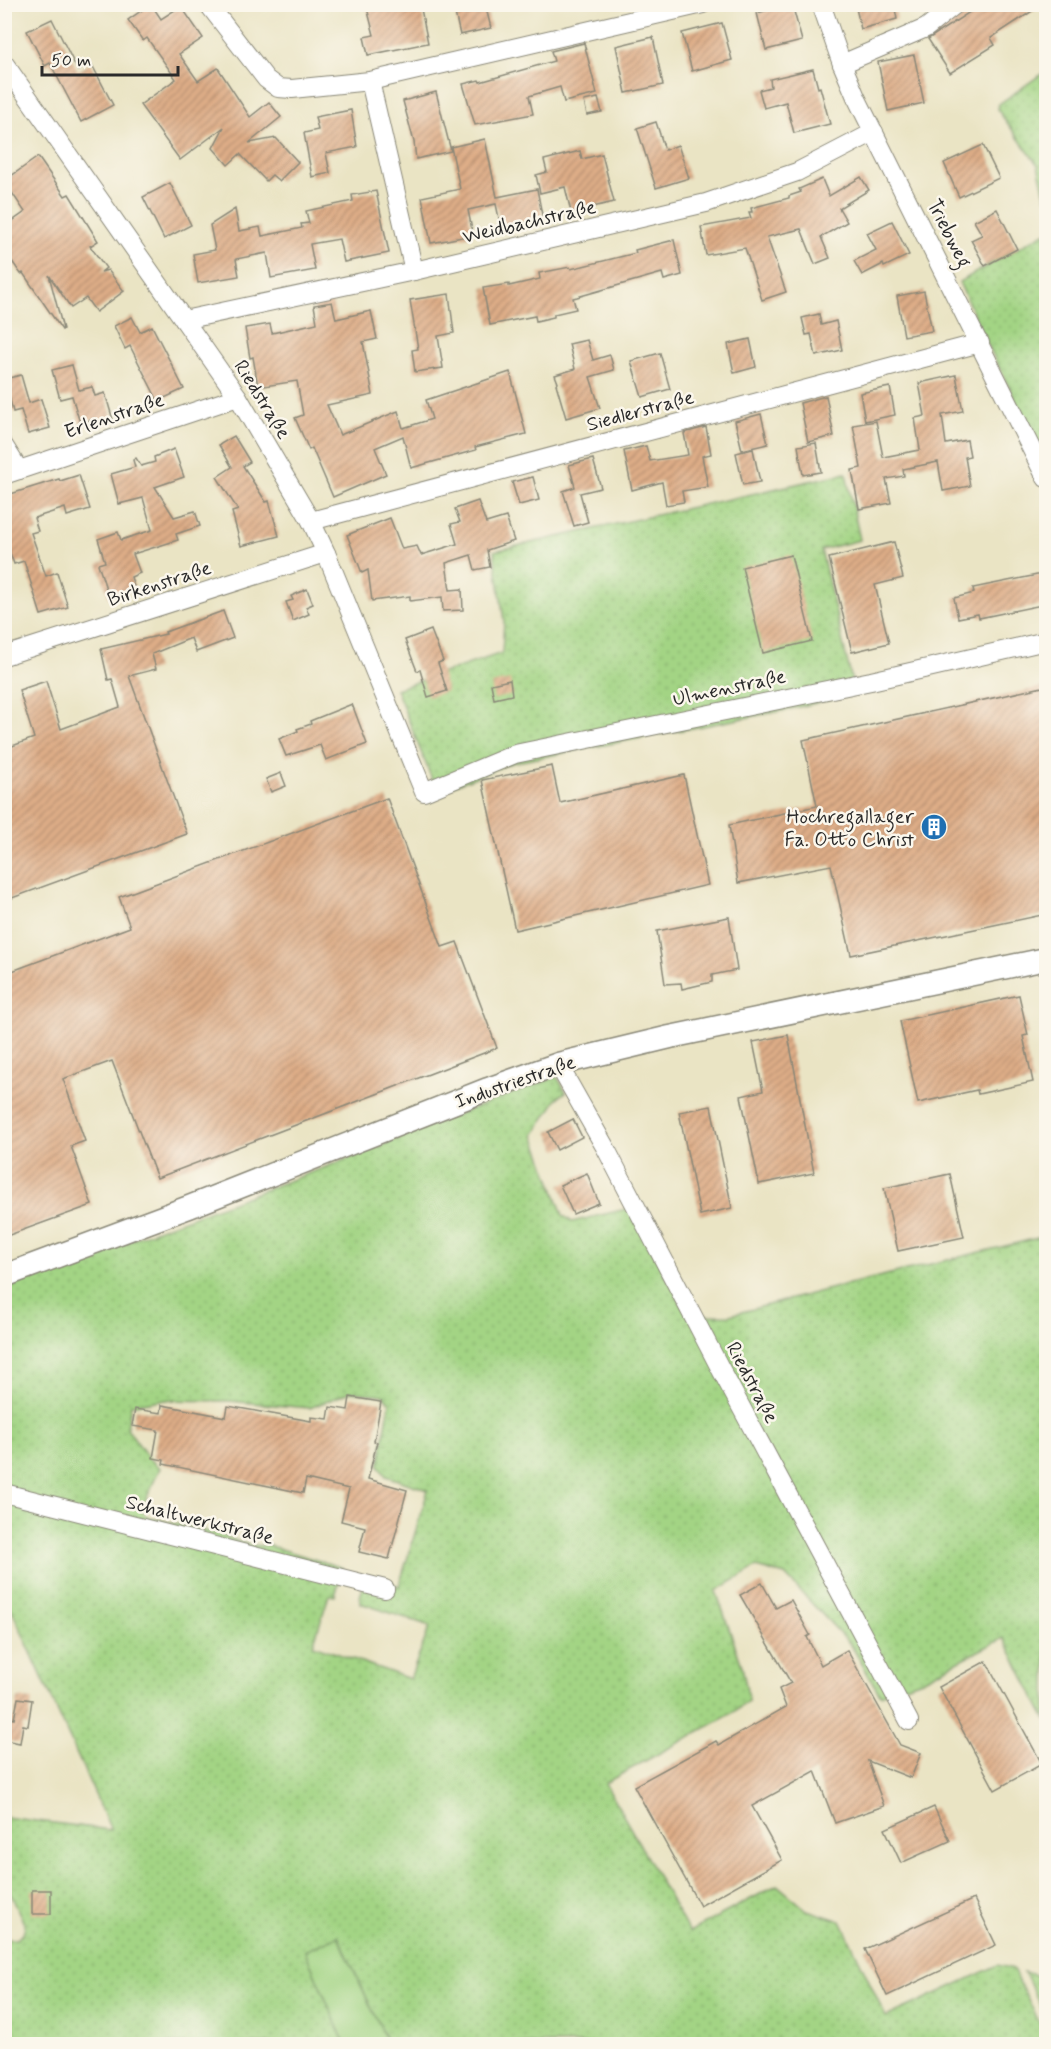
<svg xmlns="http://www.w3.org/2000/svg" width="1051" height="2049" viewBox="0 0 1051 2049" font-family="Mynerve,sans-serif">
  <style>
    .grass { fill: url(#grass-dots); stroke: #678058; stroke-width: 1.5; fill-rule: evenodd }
    .green { fill: #a3d484; stroke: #678058; stroke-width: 1.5 }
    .building { fill: url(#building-hatch) }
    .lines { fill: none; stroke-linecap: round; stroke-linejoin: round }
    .minor-casing { stroke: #8a8878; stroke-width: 20 }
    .tertiary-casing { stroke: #8a8878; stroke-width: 25 }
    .minor { stroke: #fff; stroke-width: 18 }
    .tertiary { stroke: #fff; stroke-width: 22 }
    .labels { text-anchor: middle; stroke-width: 5; stroke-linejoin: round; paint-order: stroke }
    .street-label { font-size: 20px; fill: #2b2b2b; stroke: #fbf7ec }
    .poi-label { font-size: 20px; fill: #2b2b2b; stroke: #fbf7ec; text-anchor: end }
  </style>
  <defs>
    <pattern id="grass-dots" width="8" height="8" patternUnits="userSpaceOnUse" patternTransform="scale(1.5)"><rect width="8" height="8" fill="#a3d484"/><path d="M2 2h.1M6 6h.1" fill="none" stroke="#8cb672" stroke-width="1.8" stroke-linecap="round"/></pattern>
    <pattern id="building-hatch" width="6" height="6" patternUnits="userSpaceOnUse" patternTransform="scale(1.5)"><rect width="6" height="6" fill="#dead87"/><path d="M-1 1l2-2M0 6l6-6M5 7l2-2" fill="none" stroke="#b48d6f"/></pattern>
  </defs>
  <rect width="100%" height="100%" fill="#fbf7ec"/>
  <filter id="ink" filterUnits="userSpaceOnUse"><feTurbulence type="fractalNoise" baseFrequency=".0167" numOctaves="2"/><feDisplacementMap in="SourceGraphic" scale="12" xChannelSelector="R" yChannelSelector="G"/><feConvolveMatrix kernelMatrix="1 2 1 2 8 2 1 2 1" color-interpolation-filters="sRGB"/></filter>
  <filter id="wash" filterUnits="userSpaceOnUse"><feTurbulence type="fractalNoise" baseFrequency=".008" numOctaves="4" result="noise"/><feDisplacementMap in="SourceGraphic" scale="24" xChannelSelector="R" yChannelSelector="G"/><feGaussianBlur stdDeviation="1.35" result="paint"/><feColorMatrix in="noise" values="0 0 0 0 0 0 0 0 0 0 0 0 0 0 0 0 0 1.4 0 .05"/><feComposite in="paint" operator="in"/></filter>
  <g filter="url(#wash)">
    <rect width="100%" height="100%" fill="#eae4c4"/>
    <g class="grass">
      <polygon points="1046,71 1046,199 1038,165 997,109 999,104"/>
      <polygon points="1046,232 1046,461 984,337 959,282"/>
      <polygon points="846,473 860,540 821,550 855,694 786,710 511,763 437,792 396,689 502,653 504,621 494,551"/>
      <path d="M 557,1077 L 566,1092 L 558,1097 L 534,1135 L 563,1215 L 572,1222 L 630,1208 L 688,1316 L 730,1315 L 841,1286 L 1046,1236 L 1046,1720 L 1004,1638 L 922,1680 L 880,1695 L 851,1645 L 785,1575 L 756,1567 L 716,1591 L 742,1666 L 749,1701 L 729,1715 L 605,1783 L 689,1932 L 777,1885 L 807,1910 L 841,1921 L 886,2017 L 998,1965 L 1013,1969 L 1046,2036 L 1046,2044 L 388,2044 L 338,1936 L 305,1951 L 345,2044 L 5,2044 L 5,1939 L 17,1939 L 23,1933 L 25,1926 L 5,1881 L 5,1817 L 111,1830 L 5,1595 L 4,1287 L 366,1152 L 437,1122 ZM 350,1392 L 383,1395 L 390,1403 L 379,1465 L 386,1476 L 428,1490 L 399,1586 L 366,1577 L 360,1597 L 360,1603 L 430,1626 L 410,1679 L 313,1645 L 329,1595 L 335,1596 L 343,1568 L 271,1546 L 250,1545 L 218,1534 L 148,1517 L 143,1513 L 143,1506 L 160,1468 L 149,1459 L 127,1428 L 131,1405 L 161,1400 L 229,1401 L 310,1408 Z"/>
      <polygon points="1024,1972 1046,1978 1046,2017"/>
    </g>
    <polygon class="green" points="338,1936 388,2044 345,2044 305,1951"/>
    <g id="blocks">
      <g class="building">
        <polygon points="151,4 161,19 181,6 203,38 179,54 198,81 218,68 250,117 269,102 281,117 249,143 276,138 298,162 279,181 272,175 266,181 240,154 228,165 213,148 224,127 180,160 140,105 176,79 147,38 143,41 128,20"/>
        <polygon points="366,4 420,4 428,43 368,55 364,37 374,35"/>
        <polygon points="453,4 485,4 491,28 460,35"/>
        <polygon points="792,4 802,41 766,50 757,13"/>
        <polygon points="855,4 894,4 897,19 861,29"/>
        <polygon points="982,4 1043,4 991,38 995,45 950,73 928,39"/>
        <polygon points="52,19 78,71 91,63 113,105 81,122 50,63 45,66 27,31"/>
        <polygon points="722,23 732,60 692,71 682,33"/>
        <polygon points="653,37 663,85 626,93 616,46"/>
        <polygon points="584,43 597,94 564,102 560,87 529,96 533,114 475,125 463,84 479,80 480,82 554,61 551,51"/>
        <polygon points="914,55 924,103 888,111 878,62"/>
        <polygon points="813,69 818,88 820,87 830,124 794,133 786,102 764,108 759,90 771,87 770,79"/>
        <polygon points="436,92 451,151 416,159 414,142 403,101"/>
        <polygon points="598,98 602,112 587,115 584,101"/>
        <polygon points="351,110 357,147 326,153 330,173 312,177 304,133 318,130 315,117"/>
        <polygon points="656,122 665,150 678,145 689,178 656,188 637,128"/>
        <polygon points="485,139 497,197 537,189 543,220 501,228 496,204 468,210 473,235 431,243 422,197 460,189 451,147"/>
        <polygon points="983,145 999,178 959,197 944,163"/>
        <polygon points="580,151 582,159 602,154 614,202 571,212 565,187 540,193 536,175 547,172 544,160"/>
        <polygon points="38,157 65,196 69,194 98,241 90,246 106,268 101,272 108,270 124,291 96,312 86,298 71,308 49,275 63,329 62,330 23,273 21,274 4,250 4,227 25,212 4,181"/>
        <polygon points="861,177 869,190 839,208 847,222 821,237 830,258 815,264 801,229 767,237 786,292 762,300 745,248 706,255 701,227 751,218 749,212 752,212 751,208 789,198 789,196 801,192 799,189 822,179 829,196"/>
        <polygon points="170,183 191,225 164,239 143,197"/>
        <polygon points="376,191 389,253 344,262 339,239 310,244 315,270 271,278 267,253 236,259 239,276 198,283 193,254 215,250 210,225 235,209 239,231 260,227 262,236 302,228 301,224 309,223 306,211 353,201 352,195"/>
        <polygon points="997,209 1017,249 985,266 971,240 982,235 974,221"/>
        <polygon points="892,221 909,255 884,267 883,264 862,275 854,261 876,250 867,233"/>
        <polygon points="674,240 682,275 664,280 662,273 577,297 573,298 576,309 554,314 554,317 536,321 535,316 490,325 483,288 509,284 509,286 540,279 539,273 570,267 571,269 636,253 635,250"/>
        <polygon points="924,291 932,331 904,336 897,296"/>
        <polygon points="449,294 454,333 438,336 443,368 415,372 412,350 418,349 410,300"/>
        <polygon points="332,302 336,319 371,311 377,339 363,342 373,395 327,405 340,435 398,411 403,428 432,419 426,400 510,372 526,434 475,447 476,450 411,468 403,436 375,448 386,474 333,497 312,448 309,450 295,418 303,415 297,381 258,387 253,357 250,358 245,328 270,324 272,333 317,323 314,305"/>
        <polygon points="819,314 821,325 836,321 842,350 816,356 811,334 806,335 802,318"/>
        <polygon points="132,317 140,332 152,326 184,389 158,401 130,346 125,349 114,326"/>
        <polygon points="750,339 756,367 734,373 728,344"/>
        <polygon points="587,340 593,360 610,355 614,370 590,377 600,408 566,418 556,384 558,383 555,375 575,369 569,344"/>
        <polygon points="660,353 670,389 642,397 631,361"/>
        <polygon points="72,365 79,390 92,387 95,396 105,393 113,420 97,425 95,419 80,423 72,396 60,399 52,370"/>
        <polygon points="21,375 29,403 41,399 50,428 28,434 21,410 13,412 5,379"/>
        <polygon points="956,375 963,411 942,415 946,444 967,440 970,456 965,457 970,486 943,491 938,462 903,469 904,476 886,479 891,503 859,509 852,470 861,468 853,425 876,421 883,457 920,450 915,418 925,416 919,383"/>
        <polygon points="890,387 895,415 865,421 860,393"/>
        <polygon points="826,396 834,436 808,442 800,403"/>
        <polygon points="761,414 768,444 742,450 735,421"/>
        <polygon points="706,427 711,454 702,456 708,487 682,491 684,502 666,505 662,482 632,490 624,451 646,446 650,461 688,455 684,433"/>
        <polygon points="234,436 250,462 243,466 266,502 269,501 279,536 241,546 232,512 238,510 217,477 232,467 219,445"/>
        <polygon points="816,443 821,472 803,475 798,446"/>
        <polygon points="174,449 184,477 155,487 174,517 195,511 200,526 176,534 178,540 133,554 140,573 131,577 135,590 109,598 98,564 105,562 98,539 118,532 121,540 152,530 143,498 119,504 111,474 135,467 133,460 136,458 141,466 155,462 154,457"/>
        <polygon points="753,449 760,482 743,485 736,453"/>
        <polygon points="593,459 601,488 580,493 588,522 574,526 563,491 575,487 569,465"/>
        <polygon points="79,475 90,509 67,516 65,508 34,518 38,531 31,533 46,576 57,572 68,607 41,615 24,561 14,564 4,536 4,496 59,479 60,481"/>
        <polygon points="533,477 539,500 519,505 512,482"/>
        <polygon points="478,501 486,523 506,517 514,541 487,550 490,567 475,570 471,555 446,563 450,590 462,589 463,610 443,611 442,597 410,601 410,596 372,601 368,570 362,573 347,535 390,518 402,549 417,546 421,555 457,544 451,524 460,522 455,509"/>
        <polygon points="894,542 903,578 875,585 889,643 852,652 829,558"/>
        <polygon points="791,555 812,641 763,653 742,567"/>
        <polygon points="1047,573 1047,604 979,618 978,614 958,618 954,598 974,593 973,588"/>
        <polygon points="307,589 313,604 306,607 309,614 293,621 286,602 293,600 291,596"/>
        <polygon points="223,611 233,638 196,652 191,638 152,654 156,669 129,676 187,834 4,901 4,749 34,738 19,690 46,681 61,729 120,707 112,679 108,680 101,649 166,634 165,632"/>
        <polygon points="431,630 443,661 438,663 447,691 428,697 420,670 417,671 405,640"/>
        <polygon points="510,680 512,695 494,699 491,684"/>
        <polygon points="1047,686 1047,914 851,955 831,865 738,883 729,825 817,806 803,740"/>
        <polygon points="352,704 367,744 326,760 320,745 286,756 279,739 298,731 297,729 311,724 310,721"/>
        <polygon points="552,766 560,803 684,775 708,885 515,930 482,780"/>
        <polygon points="281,773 286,786 271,792 266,779"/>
        <polygon points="387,798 442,947 457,942 497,1048 157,1178 112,1061 63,1079 85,1141 71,1146 92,1205 4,1237 4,974 130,927 119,897"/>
        <polygon points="729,917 737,970 712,975 712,982 682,989 681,983 665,984 657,931"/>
        <polygon points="1019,995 1028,1035 1023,1036 1033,1082 978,1094 977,1090 918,1103 900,1021"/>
        <polygon points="788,1035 814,1173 759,1184 741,1096 763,1091 753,1042"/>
        <polygon points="711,1106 732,1208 700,1215 679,1112"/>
        <polygon points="573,1119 582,1137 557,1150 548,1132"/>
        <polygon points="587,1173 599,1203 573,1214 560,1185"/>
        <polygon points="950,1174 964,1237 898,1251 884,1188"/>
        <polygon points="350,1397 381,1402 374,1441 377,1442 368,1479 407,1490 389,1559 359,1552 365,1527 341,1521 349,1489 306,1479 303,1493 163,1464 164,1460 153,1458 158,1430 132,1426 135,1409 161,1413 162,1405 226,1417 228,1406 311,1421 311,1417 328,1419 330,1407 348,1410"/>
        <polygon points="762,1583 776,1608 791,1600 810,1635 807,1637 821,1665 847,1650 900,1745 921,1753 911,1778 868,1761 884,1806 835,1823 815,1771 752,1806 782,1860 700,1906 634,1786 716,1741 719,1745 786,1707 779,1689 791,1683 740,1595"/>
        <polygon points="986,1661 1042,1764 995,1790 939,1687"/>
        <polygon points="18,1698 32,1700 28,1726 23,1725 20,1743 4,1740 4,1717 14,1719"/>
        <polygon points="934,1807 950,1841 901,1863 885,1829"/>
        <rect x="32" y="1890" width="19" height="24"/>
        <polygon points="974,1899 996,1945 887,1996 865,1949"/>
      </g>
    </g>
  </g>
  <g filter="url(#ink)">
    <use href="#blocks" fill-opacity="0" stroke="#8a8878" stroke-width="1.5"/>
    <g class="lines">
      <defs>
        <g id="minor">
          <polyline points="208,4 266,79 278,88 292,89 370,81 414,271"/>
          <polyline points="821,4 842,64 856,97 1046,478"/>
          <polyline points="4,63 238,397 311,521 326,553 424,792 515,754 871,681 1046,641"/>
          <polyline points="842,64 926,28 956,4"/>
          <polyline points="370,81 703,4"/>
          <polyline points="184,320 414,271 706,203 797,172 874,132"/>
          <polyline points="4,446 19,470"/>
          <polyline points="4,475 238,397"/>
          <polyline points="311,521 980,343"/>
          <polyline points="4,656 326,553"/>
          <polyline points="558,1064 605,1147 719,1366 909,1721"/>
          <polyline points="4,1493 385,1589"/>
        </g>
        <polyline id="tertiary" points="4,1276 189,1207 488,1089 558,1064 670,1037 1046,959"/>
      </defs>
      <use href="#minor" class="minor-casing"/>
      <use href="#tertiary" class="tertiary-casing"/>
      <use href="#minor" class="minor"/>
      <use href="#tertiary" class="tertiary"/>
    </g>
  </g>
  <defs>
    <symbol id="building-disc" viewBox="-11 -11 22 22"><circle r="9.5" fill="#1f6fb2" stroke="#fbf7ec"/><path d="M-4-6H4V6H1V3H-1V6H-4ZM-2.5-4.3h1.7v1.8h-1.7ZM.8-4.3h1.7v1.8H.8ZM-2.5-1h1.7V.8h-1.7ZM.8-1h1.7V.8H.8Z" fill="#fff"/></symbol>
  </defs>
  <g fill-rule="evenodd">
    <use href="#building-disc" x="919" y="812" width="30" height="30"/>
  </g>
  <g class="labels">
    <g class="street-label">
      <text transform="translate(529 221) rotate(-13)" y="7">Weidbachstraße</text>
      <text transform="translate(950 233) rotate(63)" y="7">Triebweg</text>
      <text transform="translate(263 399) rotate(58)" y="7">Riedstraße</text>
      <text transform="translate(640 410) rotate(-15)" y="7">Siedlerstraße</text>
      <text transform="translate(114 415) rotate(-19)" y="7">Erlenstraße</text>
      <text transform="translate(159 583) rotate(-18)" y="7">Birkenstraße</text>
      <text transform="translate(729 687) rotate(-12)" y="7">Ulmenstraße</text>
      <text transform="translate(515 1081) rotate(-19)" y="7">Industriestraße</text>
      <text transform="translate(753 1382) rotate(62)" y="7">Riedstraße</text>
      <text transform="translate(200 1519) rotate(14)" y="7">Schaltwerkstraße</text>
    </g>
    <g class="poi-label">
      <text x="914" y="823">Hochregallager<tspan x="914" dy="23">Fa. Otto Christ</tspan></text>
    </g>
  </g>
  <rect width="1051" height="2049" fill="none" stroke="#fbf7ec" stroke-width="24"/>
  <path d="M42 66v9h136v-9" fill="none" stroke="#2b2b2b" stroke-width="3"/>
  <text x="51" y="66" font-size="18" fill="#2b2b2b" stroke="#fbf7ec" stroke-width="4.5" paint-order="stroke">50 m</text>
</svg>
